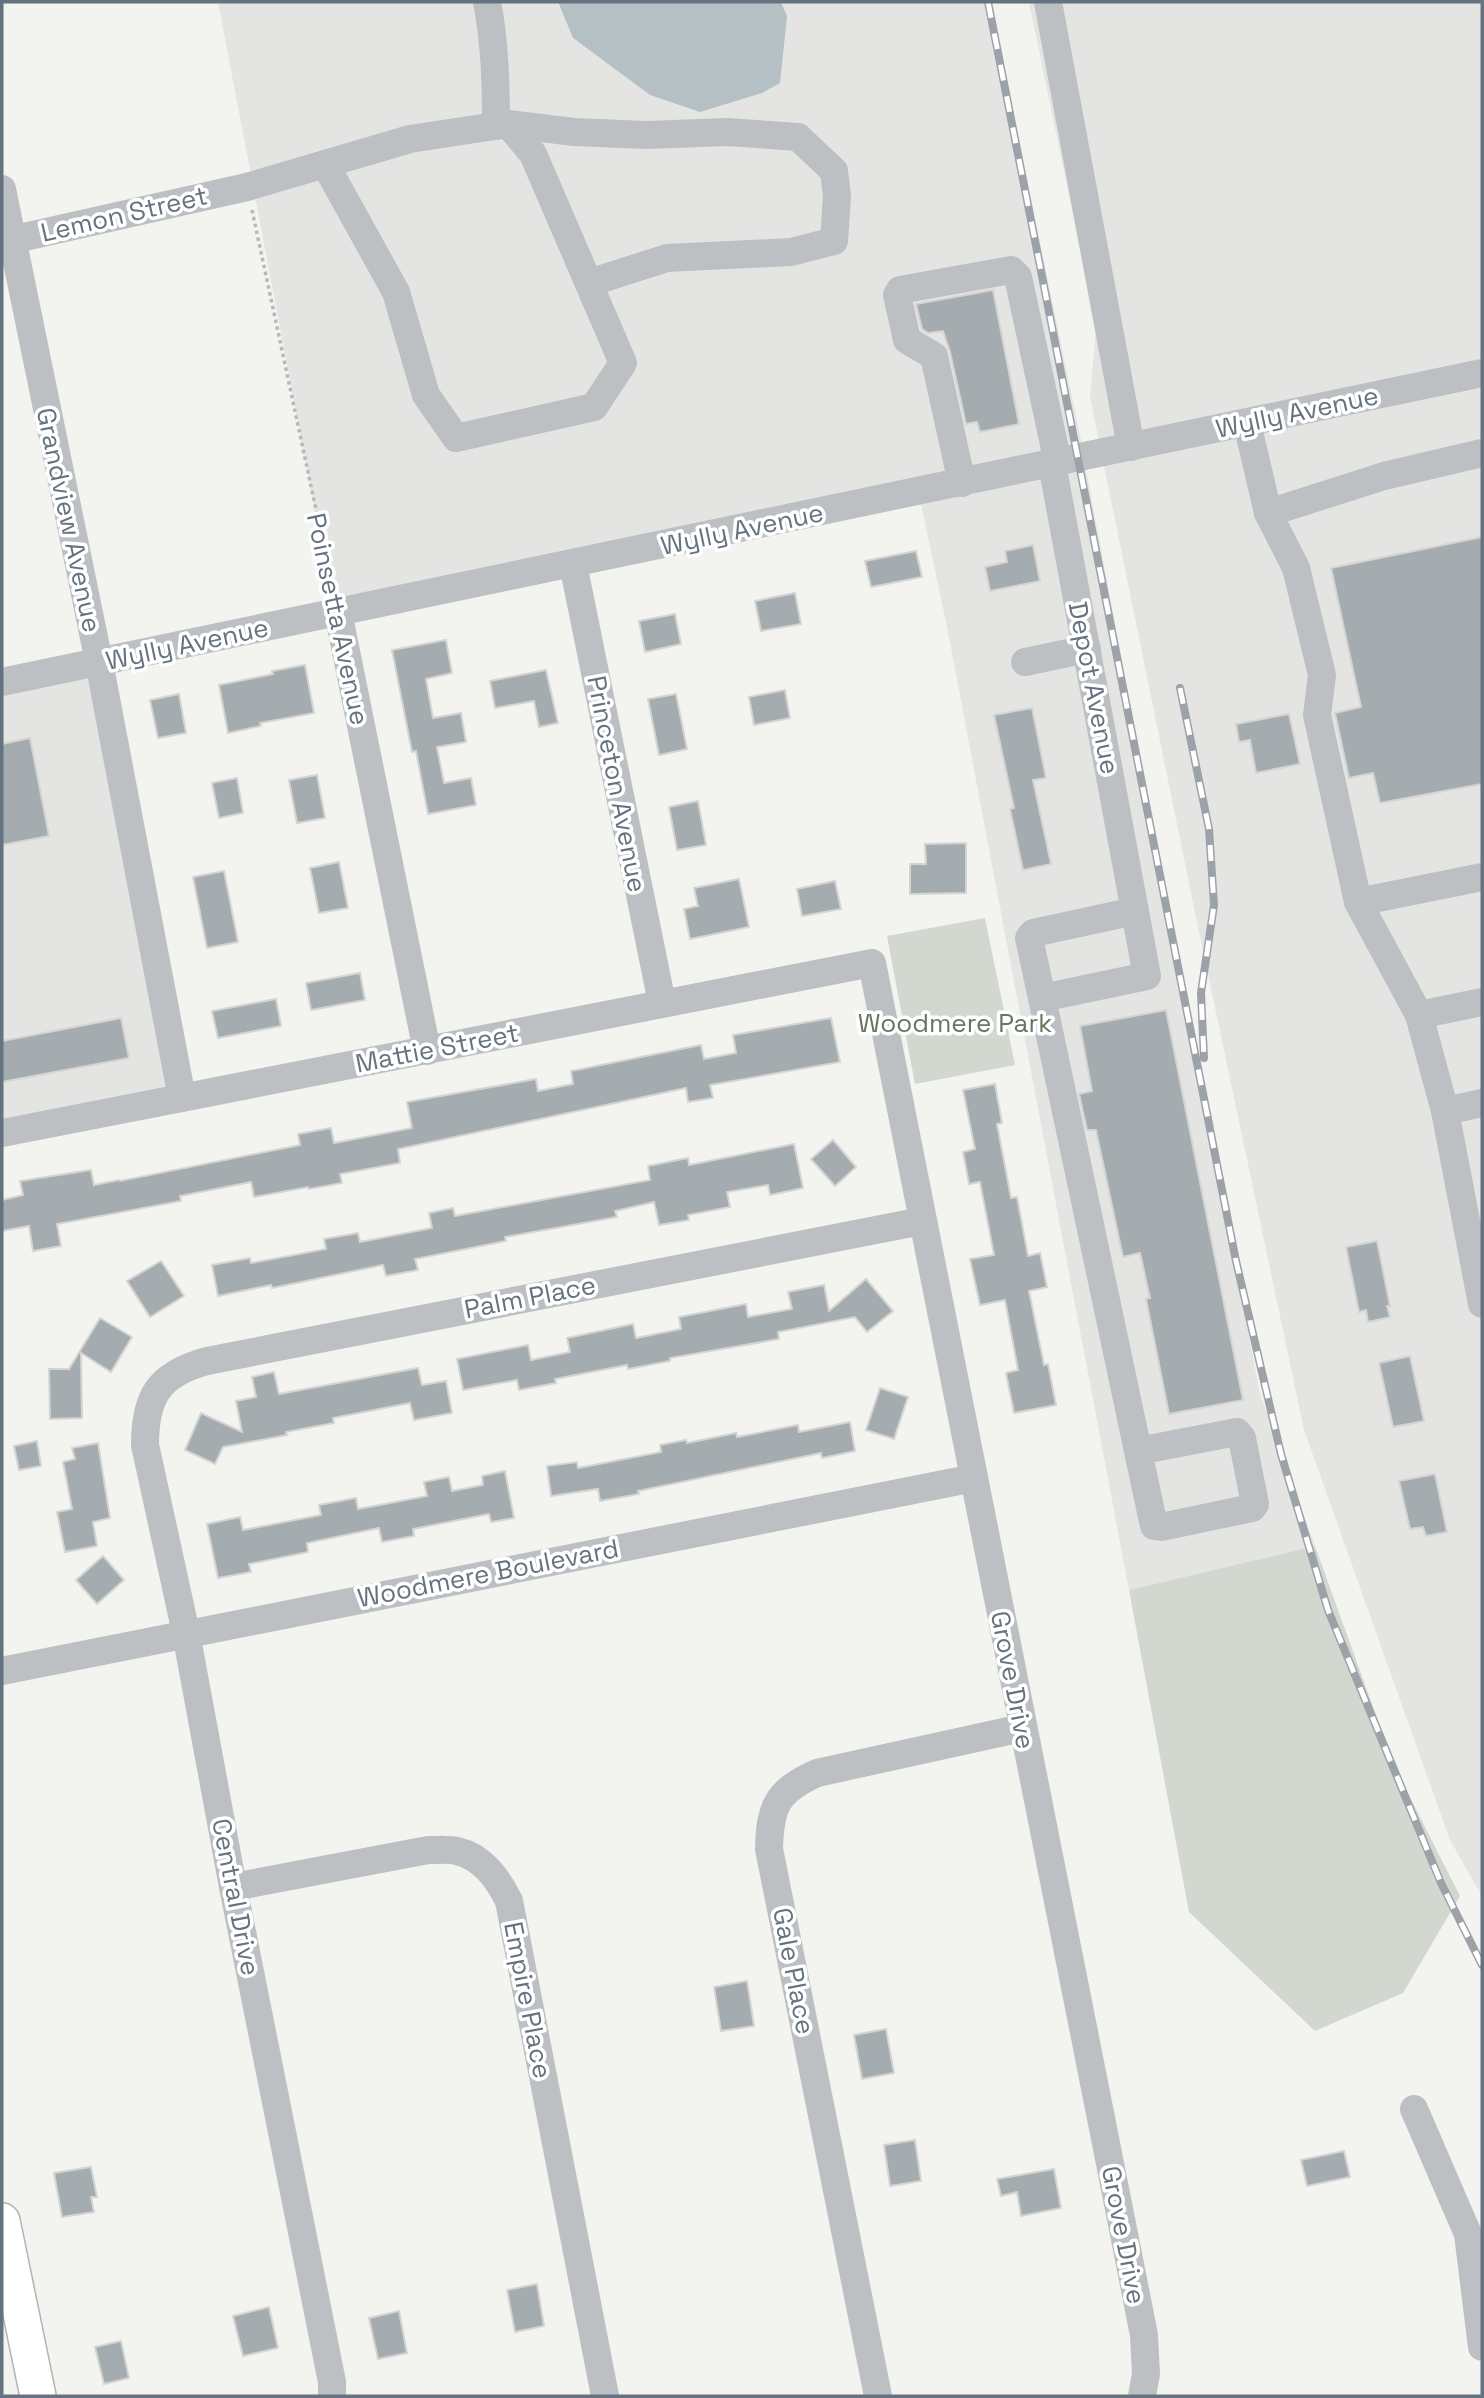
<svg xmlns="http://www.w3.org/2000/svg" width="1484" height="2398" viewBox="0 0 1484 2398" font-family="'Space Grotesk',sans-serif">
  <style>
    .built { fill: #e4e5e3 }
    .green { fill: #d2d8cf }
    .water { fill: #b5c0c4 }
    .building { fill: #a4acb0; stroke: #d4d4d2; stroke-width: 2 }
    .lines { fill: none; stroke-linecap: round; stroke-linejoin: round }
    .major-casing { stroke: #b0b4b7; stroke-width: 38 }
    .path { stroke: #b6b9bb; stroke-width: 3.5; stroke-dasharray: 3.5 3.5; stroke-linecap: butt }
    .minor { stroke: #bcc0c3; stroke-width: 28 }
    .major { stroke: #fff; stroke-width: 35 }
    .rail-casing { stroke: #9ca2a7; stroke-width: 8 }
    .rail { stroke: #fff; stroke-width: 5; stroke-dasharray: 16; stroke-linecap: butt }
    .labels { text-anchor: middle; stroke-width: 7; stroke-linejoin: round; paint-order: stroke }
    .street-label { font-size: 26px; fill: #64737f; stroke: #fff }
    .park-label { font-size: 26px; fill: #667662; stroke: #fff }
  </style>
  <rect width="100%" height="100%" fill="#f3f3ef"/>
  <g class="built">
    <polygon points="218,2 558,2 573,38 650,95 787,16 781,2 990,2 1082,445 332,601"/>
    <polygon points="1029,2 1482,2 1482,1896 1450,1840 1304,1430 1193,903 1090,397 1096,327"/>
    <polygon points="1086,469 1260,1394 1315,1546 1129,1590 947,627 921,504"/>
    <polygon points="91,676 170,1088 2,1121 2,694"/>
  </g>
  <g class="green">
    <polygon points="985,918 1015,1065 915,1084 887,936"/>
    <polygon points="1315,1546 1395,1768 1460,1896 1403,1993 1315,2031 1189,1912 1129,1590"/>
  </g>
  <polygon class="water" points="558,2 781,2 787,16 780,83 762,93 700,112 650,95 573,38"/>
  <g class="building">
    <polygon points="993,290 1019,424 980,432 977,422 966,424 950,352 943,331 928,333 922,329 916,304"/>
    <polygon points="1482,537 1482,784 1380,803 1373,773 1349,778 1335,713 1361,707 1331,568"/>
    <polygon points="1033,545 1040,581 990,591 985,567 1007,562 1005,551"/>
    <polygon points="916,551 922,577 871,587 865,561"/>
    <polygon points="795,593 801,624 761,631 755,601"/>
    <polygon points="675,614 681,644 645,652 639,621"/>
    <polygon points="446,640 452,673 426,679 433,718 461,713 466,742 437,747 444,783 471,778 476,805 428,814 416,751 412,752 392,650"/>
    <polygon points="305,665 314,713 260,723 261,726 228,733 219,685 273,674 272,671"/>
    <polygon points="546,670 558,723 539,727 534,701 495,708 490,681"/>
    <polygon points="785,690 790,718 754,725 749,697"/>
    <polygon points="179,694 186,733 158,738 150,700"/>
    <polygon points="676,694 687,749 659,755 648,699"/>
    <polygon points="1032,708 1046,778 1033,780 1051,864 1023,870 1010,809 1014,808 994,715"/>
    <polygon points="1289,714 1300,764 1256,773 1250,740 1239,742 1236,724"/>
    <polygon points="30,738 49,836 2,845 2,744"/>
    <polygon points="317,775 325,818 297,823 289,780"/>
    <polygon points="237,778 243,813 219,818 212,783"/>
    <polygon points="698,801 706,845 677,850 669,807"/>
    <polygon points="966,843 966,893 910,894 910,864 926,864 925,844"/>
    <polygon points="339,862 348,908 319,913 310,868"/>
    <polygon points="224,871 238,942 207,948 193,877"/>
    <polygon points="739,879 749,927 690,939 684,909 698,906 694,888"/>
    <polygon points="835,881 841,909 802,916 797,889"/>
    <polygon points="360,973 365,1000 311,1010 306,983"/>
    <polygon points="276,999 281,1026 218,1038 212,1011"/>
    <polygon points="1166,1010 1243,1400 1169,1414 1146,1299 1150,1298 1140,1253 1123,1257 1096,1130 1087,1130 1079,1094 1092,1091 1080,1026"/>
    <polygon points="121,1018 129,1058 2,1082 2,1041"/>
    <polygon points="831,1018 840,1062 710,1085 713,1098 688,1102 686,1088 398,1149 400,1163 340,1174 342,1183 309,1189 308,1187 254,1197 251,1182 180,1196 181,1201 57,1224 61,1246 33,1251 29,1226 2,1231 2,1200 23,1195 20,1181 91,1170 94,1185 119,1180 120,1181 300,1145 298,1134 331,1128 334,1143 412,1128 407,1102 536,1079 538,1091 573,1084 571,1071 701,1045 704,1059 736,1053 733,1035"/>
    <polygon points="995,1084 1002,1123 997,1124 1011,1198 1017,1197 1028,1256 1040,1253 1047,1287 1029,1291 1044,1365 1048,1364 1056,1405 1014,1413 1006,1373 1018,1370 1005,1300 980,1305 970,1259 994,1255 980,1182 969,1184 963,1152 975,1149 963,1090"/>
    <polygon points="833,1140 856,1167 835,1186 811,1159"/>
    <polygon points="794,1144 803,1188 770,1195 768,1185 727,1192 730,1207 688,1215 689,1220 659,1225 654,1202 615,1211 617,1217 505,1237 506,1241 415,1259 418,1270 386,1276 383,1265 272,1288 271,1285 218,1296 212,1265 250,1258 251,1263 326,1249 324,1239 358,1233 360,1242 432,1228 429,1213 453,1208 455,1216 650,1180 648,1166 688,1158 689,1165"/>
    <polygon points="1377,1241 1390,1306 1387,1306 1390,1317 1368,1322 1366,1310 1359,1312 1346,1247"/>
    <polygon points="161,1261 184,1296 150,1317 127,1281"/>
    <polygon points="866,1279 893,1311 867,1332 855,1317 778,1332 779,1339 670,1358 670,1361 628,1369 627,1365 555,1379 556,1383 519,1390 517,1380 463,1390 457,1359 528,1345 531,1360 570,1352 567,1338 633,1324 636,1338 681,1329 679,1317 746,1304 748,1317 792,1309 788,1292 824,1285 829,1311"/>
    <polygon points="100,1318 132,1337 111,1372 81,1353 82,1418 50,1419 49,1369 69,1369"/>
    <polygon points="1410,1356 1424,1421 1393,1427 1379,1363"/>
    <polygon points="418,1368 422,1385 446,1381 452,1413 414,1420 410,1403 333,1418 334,1423 286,1432 287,1435 223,1447 215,1464 185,1450 201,1413 242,1432 236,1401 256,1397 252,1377 274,1372 279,1394"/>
    <polygon points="880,1388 908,1397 894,1439 866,1430"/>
    <polygon points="850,1422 855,1451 822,1458 821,1453 638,1491 639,1494 600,1501 598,1489 551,1496 547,1466 577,1462 578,1468 661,1452 660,1445 686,1440 687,1443 736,1433 737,1437 798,1425 799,1432"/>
    <polygon points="37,1441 41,1466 19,1470 14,1446"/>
    <polygon points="98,1443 110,1518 93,1522 97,1546 65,1552 57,1512 72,1509 63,1462 75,1459 72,1448"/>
    <polygon points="505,1471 514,1518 491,1522 489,1514 413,1529 414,1536 382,1542 379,1528 307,1543 308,1552 249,1564 251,1572 218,1578 207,1524 240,1517 243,1530 321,1515 319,1505 356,1498 358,1509 427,1496 424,1482 449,1477 452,1491 483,1485 482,1476"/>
    <polygon points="1435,1474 1447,1532 1426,1536 1423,1527 1410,1529 1399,1481"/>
    <polygon points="103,1556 124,1580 97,1604 76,1580"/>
    <polygon points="747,1981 754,2026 721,2031 714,1987"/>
    <polygon points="886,2029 894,2073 862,2079 854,2035"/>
    <polygon points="915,2140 921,2181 890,2186 884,2145"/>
    <polygon points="1344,2151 1350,2177 1307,2186 1301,2160"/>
    <polygon points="91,2167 97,2197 91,2197 94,2212 62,2217 54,2173"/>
    <polygon points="1054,2169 1061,2208 1021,2216 1017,2192 1001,2196 997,2179"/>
    <polygon points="537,2284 544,2326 515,2332 507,2290"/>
    <polygon points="269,2307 278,2348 243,2356 233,2316"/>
    <polygon points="399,2311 407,2353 378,2359 369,2318"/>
    <polygon points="121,2341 129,2378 104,2384 95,2347"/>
  </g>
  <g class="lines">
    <defs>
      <polyline id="major" points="2,2221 38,2396"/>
    </defs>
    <use href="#major" class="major-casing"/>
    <polyline class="path" points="252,210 333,589"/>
    <g class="minor">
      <path d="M 487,2 C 495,43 496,84 496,126"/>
      <polyline points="1048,2 1131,447"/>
      <polyline points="325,164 396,292 426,395 456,438 594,407 623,363 533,154 508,124"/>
      <polyline points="2,189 99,662 182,1098"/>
      <polyline points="2,242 247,187 410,139 508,124 574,132 646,135 728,132 798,137 834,171 837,196 834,241 791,252 667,258 589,283"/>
      <polyline points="1247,423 1268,513 1296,568 1322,675 1317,715 1358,902 1482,877"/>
      <polyline points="962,483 934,356 907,340 897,295 900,290 1011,270 1018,277 1058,463"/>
      <polyline points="1268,513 1384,476 1482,453"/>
      <polyline points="573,564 662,1003"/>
      <polyline points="338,612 427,1051"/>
      <polyline points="1025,662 1087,649"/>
      <polyline points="2,682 1482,373"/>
      <polyline points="1358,902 1419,1015 1445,1111 1482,1304"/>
      <polyline points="1135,911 1033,933 1029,938 1042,998 1138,1451 1154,1526 1161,1527 1252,1508 1255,1504 1242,1438 1237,1432 1138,1451"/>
      <polyline points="1042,998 1147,976 1052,464"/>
      <polyline points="1419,1015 1482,1002"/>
      <polyline points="1445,1111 1482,1103"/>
      <polyline points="2,1133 872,963 1144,2335 1146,2374 1142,2396"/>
      <polyline points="2,1671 974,1478"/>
      <path d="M 233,1887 L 428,1850 C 437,1850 448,1849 457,1851 C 483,1857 498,1879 509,1901 L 605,2396"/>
      <polyline points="1414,2109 1468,2234 1482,2347"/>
      <path d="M 332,2396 L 332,2382 L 233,1887 L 186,1633 L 145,1445 C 145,1396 159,1374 207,1361 L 922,1221"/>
      <path d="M 878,2396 L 769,1849 C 770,1806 777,1791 817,1773 L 1022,1728"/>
    </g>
    <use href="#major" class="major"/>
    <defs>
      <g id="rail">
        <polyline points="988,2 1236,1261 1281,1454 1328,1610 1441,1883 1482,1965"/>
        <polyline points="1180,688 1209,829 1214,905 1201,993 1204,1058"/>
      </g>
    </defs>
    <use href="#rail" class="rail-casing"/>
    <use href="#rail" class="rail"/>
  </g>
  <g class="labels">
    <g class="street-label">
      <text transform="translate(124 214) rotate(-13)" y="9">Lemon Street</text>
      <text transform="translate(1297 412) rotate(-12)" y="9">Wylly Avenue</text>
      <text transform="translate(69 520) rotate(78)" y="9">Grandview Avenue</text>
      <text transform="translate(742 529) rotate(-12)" y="9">Wylly Avenue</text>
      <text transform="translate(338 619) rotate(78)" y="9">Poinsetta Avenue</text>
      <text transform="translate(187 644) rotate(-12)" y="9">Wylly Avenue</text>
      <text transform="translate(1094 688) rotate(79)" y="9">Depot Avenue</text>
      <text transform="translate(617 784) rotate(79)" y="9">Princeton Avenue</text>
      <text transform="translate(437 1048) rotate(-11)" y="9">Mattie Street</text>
      <text transform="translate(530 1297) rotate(-11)" y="9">Palm Place</text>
      <text transform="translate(488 1573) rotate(-11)" y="9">Woodmere Boulevard</text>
      <text transform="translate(1013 1680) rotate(79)" y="9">Grove Drive</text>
      <text transform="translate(236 1897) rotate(79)" y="9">Central Drive</text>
      <text transform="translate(794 1971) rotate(79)" y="9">Gale Place</text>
      <text transform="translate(528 2000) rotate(79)" y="9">Empire Place</text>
      <text transform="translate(1124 2235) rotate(79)" y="9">Grove Drive</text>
    </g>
    <g class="park-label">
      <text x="955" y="1032">Woodmere Park</text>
    </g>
  </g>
  <rect width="1484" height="2398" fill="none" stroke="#64737f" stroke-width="7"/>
</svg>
